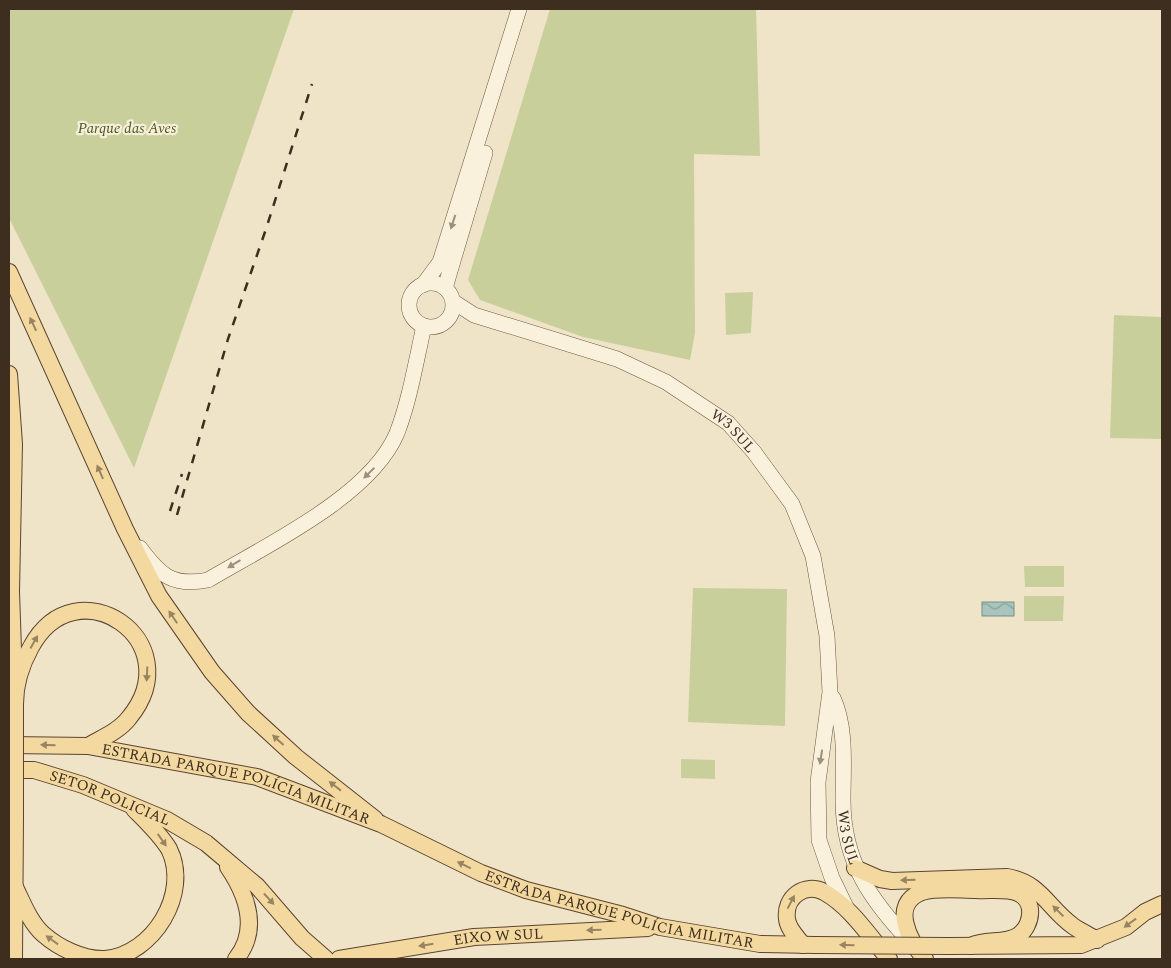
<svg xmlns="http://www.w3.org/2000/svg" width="1171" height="968" viewBox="0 0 1171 968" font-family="Spectral,serif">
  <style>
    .green { fill: #c9cf9b }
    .water { fill: url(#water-waves); stroke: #6f938a }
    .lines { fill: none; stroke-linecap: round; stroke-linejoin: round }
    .secondary-casing { stroke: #6f573f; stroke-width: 16 }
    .primary-casing { stroke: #5b4430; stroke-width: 18 }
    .secondary { stroke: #faf1dc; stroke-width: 15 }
    .primary { stroke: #f3d9a0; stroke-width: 16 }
    .rail { stroke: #3d2e20; stroke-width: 2.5; stroke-dasharray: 9 9; stroke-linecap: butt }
    .primary-bridge-casing { stroke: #5b4430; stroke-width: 18; stroke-linecap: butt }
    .primary-bridge { stroke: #f3d9a0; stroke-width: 16 }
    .oneway { fill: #9c907e }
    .oneway2 { fill: #988460 }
    .labels { text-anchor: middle; stroke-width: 4.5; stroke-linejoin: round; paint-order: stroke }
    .park-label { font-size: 15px; font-style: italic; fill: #4d5a26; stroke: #f7eed8 }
    .street-label { font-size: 15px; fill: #3d2e20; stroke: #f7eed8 }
  </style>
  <defs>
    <pattern id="water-waves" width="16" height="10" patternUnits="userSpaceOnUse" patternTransform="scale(1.25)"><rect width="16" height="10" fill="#a9c4bc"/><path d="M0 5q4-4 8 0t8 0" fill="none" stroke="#8ba098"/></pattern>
  </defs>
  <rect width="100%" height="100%" fill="#f0e4c8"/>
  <g class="green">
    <polygon points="9,9 294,9 134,468 9,218"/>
    <polygon points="550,9 756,9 760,156 694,154 695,333 690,360 583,337 480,300 468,280"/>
    <polygon points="753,292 751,333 726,335 725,293"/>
    <polygon points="1114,315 1162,317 1162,439 1110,438"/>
    <polygon points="1024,566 1064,566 1064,587 1025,587"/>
    <polygon points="693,588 787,589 785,726 688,722"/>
    <polygon points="1024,596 1064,596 1063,621 1024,621"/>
    <polygon points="681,759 715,760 715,779 681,778"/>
  </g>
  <rect class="water" x="982" y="602" width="32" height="14"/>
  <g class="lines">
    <defs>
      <g id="secondary">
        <circle cx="431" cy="305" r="22"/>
        <polyline points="423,285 440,262 519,9"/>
        <polyline points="445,288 485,153"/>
        <path id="s1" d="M 454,302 L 474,315 L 617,359 L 666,382 L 728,423 L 754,452 L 792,504 L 813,556 L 827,636 L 830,692 L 818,782 L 819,840 L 832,878 L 847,909"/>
        <path d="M 140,548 C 160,575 172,587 208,580 C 265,546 371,496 397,433 C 410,399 416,361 424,326"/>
        <path id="s2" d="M 833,698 C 847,728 843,768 843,800 C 843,863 872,902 913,945"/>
      </g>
      <g id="primary">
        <polyline points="9,272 125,529 159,596 212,672 248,713 296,757 375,819"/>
        <polyline points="9,374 14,444 11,591 14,679"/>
        <path d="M 15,704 C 15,683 21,665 31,647 C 76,563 192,641 129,718 C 119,731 102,738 88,746"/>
        <path id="s3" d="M 9,745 L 88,746 L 257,777 L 381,824 L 481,873 L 526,890 L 623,915 L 660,927 L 760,944 L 815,945"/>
        <path id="s4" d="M 9,770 L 34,770 L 83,785 L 167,820 L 206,843 L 257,886 L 302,938 L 326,959"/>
        <path d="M 228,867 C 247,895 260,929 236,959"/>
        <path d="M 855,868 L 880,879 L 892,881 L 1007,877 C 1041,883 1047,907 1073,926 C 1080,931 1089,935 1097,940"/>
        <path d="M 14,885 C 22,901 29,921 43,934 C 59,948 83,960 105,959 C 153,955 191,893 169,849 C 160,834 146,821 134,809"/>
        <path d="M 803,945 C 797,937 788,929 787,919 C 784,897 805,882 824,892 C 851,907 869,936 889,959"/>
        <polyline points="948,946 1081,945 1126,927 1145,912 1162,904"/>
        <polyline points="14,959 15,817"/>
        <path id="s5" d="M 339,959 L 474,937 L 648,928"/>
        <path d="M 925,959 C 910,942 889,904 922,892 C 938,887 960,890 976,890 C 989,891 1007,888 1018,893 C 1036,901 1032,925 1019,935 C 1005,945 986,938 971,946"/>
      </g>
    </defs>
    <use href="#secondary" class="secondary-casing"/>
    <use href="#primary" class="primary-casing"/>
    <use href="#secondary" class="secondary"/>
    <use href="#primary" class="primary"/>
    <g class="rail">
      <polyline points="170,511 182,474"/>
      <polyline points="177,515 228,339 266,229 312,84"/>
    </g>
    <defs>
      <g id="primary-bridge">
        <polyline points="15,817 15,704"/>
        <polyline points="815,945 948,946"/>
      </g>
    </defs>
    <use href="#primary-bridge" class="primary-bridge-casing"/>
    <use href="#primary-bridge" class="primary-bridge"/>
  </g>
  <defs><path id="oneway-solid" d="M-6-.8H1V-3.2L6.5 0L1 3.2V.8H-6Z" transform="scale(1.25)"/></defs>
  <g class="oneway">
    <use href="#oneway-solid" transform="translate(453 222) rotate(108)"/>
    <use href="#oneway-solid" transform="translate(369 473) rotate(136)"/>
    <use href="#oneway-solid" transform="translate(234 564) rotate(149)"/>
    <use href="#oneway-solid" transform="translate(821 757) rotate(99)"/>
  </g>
  <g class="oneway2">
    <use href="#oneway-solid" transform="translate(33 324) rotate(-115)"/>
    <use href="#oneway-solid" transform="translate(100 472) rotate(-114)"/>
    <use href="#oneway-solid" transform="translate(173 617) rotate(-124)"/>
    <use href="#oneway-solid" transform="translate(34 642) rotate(-61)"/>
    <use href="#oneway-solid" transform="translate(147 674) rotate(93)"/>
    <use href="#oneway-solid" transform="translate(278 740) rotate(-138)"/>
    <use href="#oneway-solid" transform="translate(48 745) rotate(-179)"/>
    <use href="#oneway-solid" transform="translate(335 786) rotate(-142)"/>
    <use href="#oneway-solid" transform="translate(162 840) rotate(55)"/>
    <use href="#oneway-solid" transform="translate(464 865) rotate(-154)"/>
    <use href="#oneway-solid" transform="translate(908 880) rotate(178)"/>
    <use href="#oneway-solid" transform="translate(269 899) rotate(47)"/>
    <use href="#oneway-solid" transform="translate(791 902) rotate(-62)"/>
    <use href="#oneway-solid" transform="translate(1058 911) rotate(-135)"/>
    <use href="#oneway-solid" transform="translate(1130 923) rotate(144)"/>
    <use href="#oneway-solid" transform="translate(594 930) rotate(178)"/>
    <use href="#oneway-solid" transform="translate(52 940) rotate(-144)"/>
    <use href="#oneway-solid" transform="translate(426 945) rotate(171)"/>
    <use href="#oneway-solid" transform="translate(847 945) rotate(-179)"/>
  </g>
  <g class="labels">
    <g class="park-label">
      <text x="127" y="133">Parque das Aves</text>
    </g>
    <g class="street-label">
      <text dy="5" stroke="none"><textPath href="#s1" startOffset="311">W3 SUL</textPath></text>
      <text dy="5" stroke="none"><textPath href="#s3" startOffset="232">ESTRADA PARQUE POLÍCIA MILITAR</textPath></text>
      <text dy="5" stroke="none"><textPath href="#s4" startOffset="106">SETOR POLICIAL</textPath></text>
      <text dy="5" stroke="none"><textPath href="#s2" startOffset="141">W3 SUL</textPath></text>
      <text dy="5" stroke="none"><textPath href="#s3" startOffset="638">ESTRADA PARQUE POLÍCIA MILITAR</textPath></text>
      <text dy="5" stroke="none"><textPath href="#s5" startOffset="161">EIXO W SUL</textPath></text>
    </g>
  </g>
  <rect width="1171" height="968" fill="none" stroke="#3d2e20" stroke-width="20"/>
</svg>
